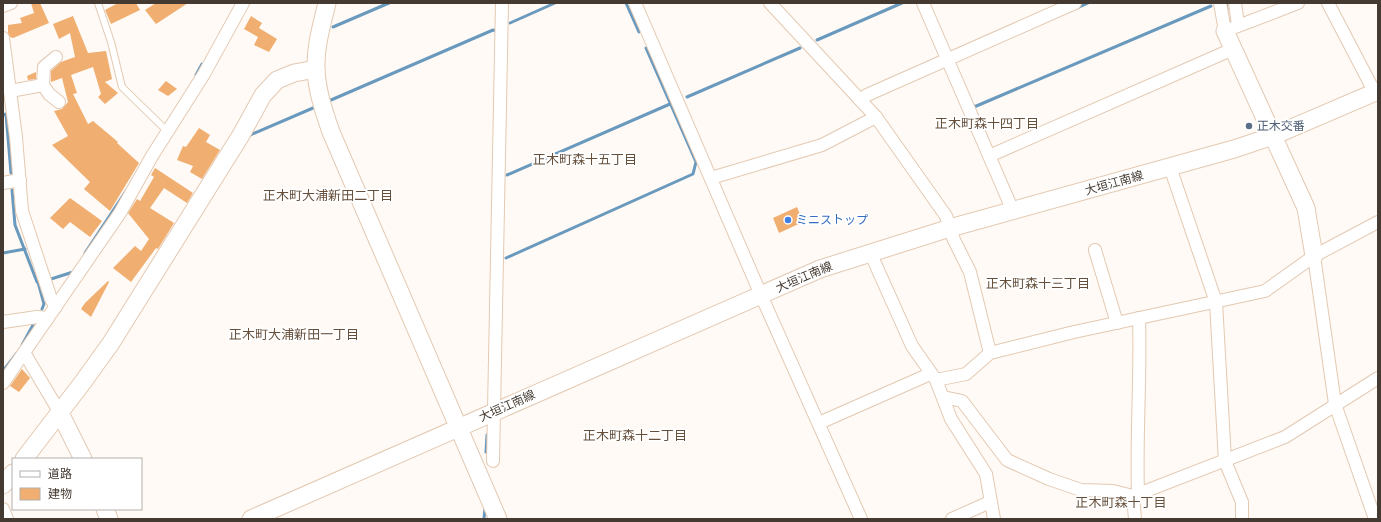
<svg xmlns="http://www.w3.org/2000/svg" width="1381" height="522" viewBox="0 0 1381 522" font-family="Ubuntu,'Noto Sans JP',sans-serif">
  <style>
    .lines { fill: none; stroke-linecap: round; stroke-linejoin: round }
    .stream { stroke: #6a99be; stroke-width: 3 }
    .building { fill: #f0ae70 }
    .lane-casing { stroke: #e3c9b2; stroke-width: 8 }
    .street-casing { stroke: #e3c9b2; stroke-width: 14 }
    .secondary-casing { stroke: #e3c9b2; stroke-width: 19 }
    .lane { stroke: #fff; stroke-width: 6 }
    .street { stroke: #fff; stroke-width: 12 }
    .secondary { stroke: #fff; stroke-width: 17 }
    .service-dot { fill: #5c6f8a; stroke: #fff; stroke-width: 1.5 }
    .shop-dot { fill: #3f7fe0; stroke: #fff; stroke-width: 1.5 }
    .labels { text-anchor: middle; stroke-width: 3.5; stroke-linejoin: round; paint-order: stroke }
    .service-label { font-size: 12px; fill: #4e5e75; stroke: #fff; text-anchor: start }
    .street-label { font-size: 12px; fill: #443a31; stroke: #fff }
    .shop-label { font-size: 12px; fill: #366cbe; stroke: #fff; text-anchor: start }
    .neighbourhood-label { font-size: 13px; fill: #66503c; stroke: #fff }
  </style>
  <rect width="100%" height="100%" fill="#fffaf5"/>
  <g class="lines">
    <g class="stream">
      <polyline points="626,3 639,32"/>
      <polyline points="1226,3 1227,9"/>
      <polyline points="1077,8 1088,3"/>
      <polyline points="510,23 555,3"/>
      <polyline points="333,27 389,3"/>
      <polyline points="817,40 902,3"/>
      <polyline points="196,75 202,64"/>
      <polyline points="687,97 800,48"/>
      <polyline points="331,100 493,30 496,31"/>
      <polyline points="973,105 974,107 1211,6"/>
      <polyline points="3,115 6,114 11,173"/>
      <polyline points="250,135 313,108"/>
      <polyline points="507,175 670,104"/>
      <polyline points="12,190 15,225 37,282"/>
      <polyline points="3,253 25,249"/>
      <polyline points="85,253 126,191"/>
      <polyline points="506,258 693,174 696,162 646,48"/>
      <polyline points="51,279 73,272"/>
      <polyline points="38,282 44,304 42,309"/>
      <polyline points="22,345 33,325"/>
      <polyline points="3,371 17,353"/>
      <polyline points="486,452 487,435"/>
      <polyline points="484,519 485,508"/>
    </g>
  </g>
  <g class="building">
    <polygon points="31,3 40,3 49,23 13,38 10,37 8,33 8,25 22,23 20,18 34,13"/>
    <polygon points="118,3 136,3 140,10 111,24 105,10"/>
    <polygon points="156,3 188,3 156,24 145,10"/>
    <polygon points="73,16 88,53 106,51 112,79 105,82 118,93 105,104 98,97 101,94 93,67 71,75 77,93 73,94 88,124 93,121 118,142 117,143 139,163 110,211 84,189 90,182 52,145 68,136 54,111 62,109 68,102 62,78 51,82 51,71 61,62 75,57 70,33 59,39 53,24"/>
    <polygon points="251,16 262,23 259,28 277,39 269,52 254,45 258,37 244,29"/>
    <polygon points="36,72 36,79 28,80 27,76"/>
    <polygon points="166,81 177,89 168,96 158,90"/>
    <polygon points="199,128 210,135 206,142 220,150 202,179 190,172 193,166 177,160 183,146 186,147"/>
    <polygon points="155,168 193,193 187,203 164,188 150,208 174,223 158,249 156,248 131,282 113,268 135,246 141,251 149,239 128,213 137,199 140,201 154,177 151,175"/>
    <polygon points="70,198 102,221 90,237 70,222 63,229 50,218"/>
    <polygon points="797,207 803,222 779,233 773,218"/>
    <polygon points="108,281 109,282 91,317 81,309 85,303"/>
    <polygon points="22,369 30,378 19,392 10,386"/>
  </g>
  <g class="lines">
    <defs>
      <polyline id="lane" points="98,3 111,42 122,87 168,132"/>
      <g id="street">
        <polyline points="635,3 761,295 861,519"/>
        <polyline points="770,3 876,117 946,216 954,240 970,272 990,353"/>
        <polyline points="923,3 1013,211"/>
        <polyline points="1220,3 1225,31 1298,3"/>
        <polyline points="1235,3 1238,25"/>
        <polyline points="1328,3 1375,93"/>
        <polyline points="3,6 11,3"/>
        <polyline points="3,38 16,137 22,211 51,299 56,307"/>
        <polyline points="43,85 44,67 56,57"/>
        <polyline points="10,91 43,85 49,94 59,102"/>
        <polyline points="860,100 867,95 1075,3"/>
        <polyline points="989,156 1233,49"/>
        <polyline points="1170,167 1216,302 1225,461 1242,502 1242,519"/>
        <polyline points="711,178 822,145 876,117"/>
        <polyline points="3,183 20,180"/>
        <polyline points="1095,250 1117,323"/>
        <polyline points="870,252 912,346 936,380 951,419 986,474 994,519"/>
        <polyline points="1314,256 1335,404 1375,519"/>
        <polyline points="3,322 37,317 48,318"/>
        <polyline points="25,354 60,413"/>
        <polyline points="936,380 966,374 990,353 1074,332 1265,291 1314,256 1378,222"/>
        <polyline points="3,383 120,213 152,156 204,74 243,3"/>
        <polyline points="943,397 962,401 1007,460 1049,479 1081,490 1113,491 1133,496 1285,437 1378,378"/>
        <polyline points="819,423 930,374"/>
        <polyline points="493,461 502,3"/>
        <path d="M 1138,494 C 1136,435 1141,376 1139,318"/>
        <polyline points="1133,496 1135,519"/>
        <polyline points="3,509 7,519"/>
        <polyline points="952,519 990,502"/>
      </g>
      <g id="secondary">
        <path d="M 327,3 C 322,24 315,47 316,70 C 317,91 324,112 331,132 L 498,519"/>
        <polyline points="1225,31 1306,208 1314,256"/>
        <polyline points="60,413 83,459"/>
        <polyline points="24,459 83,382 111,343 241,135 263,95 277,80 294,73 316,69"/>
        <polyline points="3,485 13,473"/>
        <polyline points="105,509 109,519"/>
        <polyline points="251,519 820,269 950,228 1234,149 1273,136 1378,91"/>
      </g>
    </defs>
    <use href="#lane" class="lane-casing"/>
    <use href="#street" class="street-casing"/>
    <use href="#secondary" class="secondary-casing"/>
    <use href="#lane" class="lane"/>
    <use href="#street" class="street"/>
    <use href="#secondary" class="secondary"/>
  </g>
  <circle class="service-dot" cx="1249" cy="126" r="4"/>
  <circle class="shop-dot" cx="788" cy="220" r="4"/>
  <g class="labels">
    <g class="service-label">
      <text x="1257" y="130">正木交番</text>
    </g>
    <g class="street-label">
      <text transform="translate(1114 183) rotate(-16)" y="4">大垣江南線</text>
      <text transform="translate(804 277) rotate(-23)" y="4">大垣江南線</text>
      <text transform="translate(507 406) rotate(-24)" y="4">大垣江南線</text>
    </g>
    <g class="shop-label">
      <text x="796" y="224">ミニストップ</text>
    </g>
    <g class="neighbourhood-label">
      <text x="987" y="128">正木町森十四丁目</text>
      <text x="585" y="164">正木町森十五丁目</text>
      <text x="328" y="200">正木町大浦新田二丁目</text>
      <text x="1038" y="288">正木町森十三丁目</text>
      <text x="294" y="339">正木町大浦新田一丁目</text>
      <text x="635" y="440">正木町森十二丁目</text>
      <text x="1121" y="507">正木町森十丁目</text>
    </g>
  </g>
  <rect width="1381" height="522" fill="none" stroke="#443a31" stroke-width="8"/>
  <rect x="12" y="458" width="130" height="52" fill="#ffffff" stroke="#b4b0ad"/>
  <rect x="20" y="471" width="20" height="6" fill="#ffffff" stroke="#b4b0ad"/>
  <text x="48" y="478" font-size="12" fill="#443a31">道路</text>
  <rect x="20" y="488" width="20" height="12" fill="#f0ae70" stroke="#b4b0ad"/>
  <text x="48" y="498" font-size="12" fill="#443a31">建物</text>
</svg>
